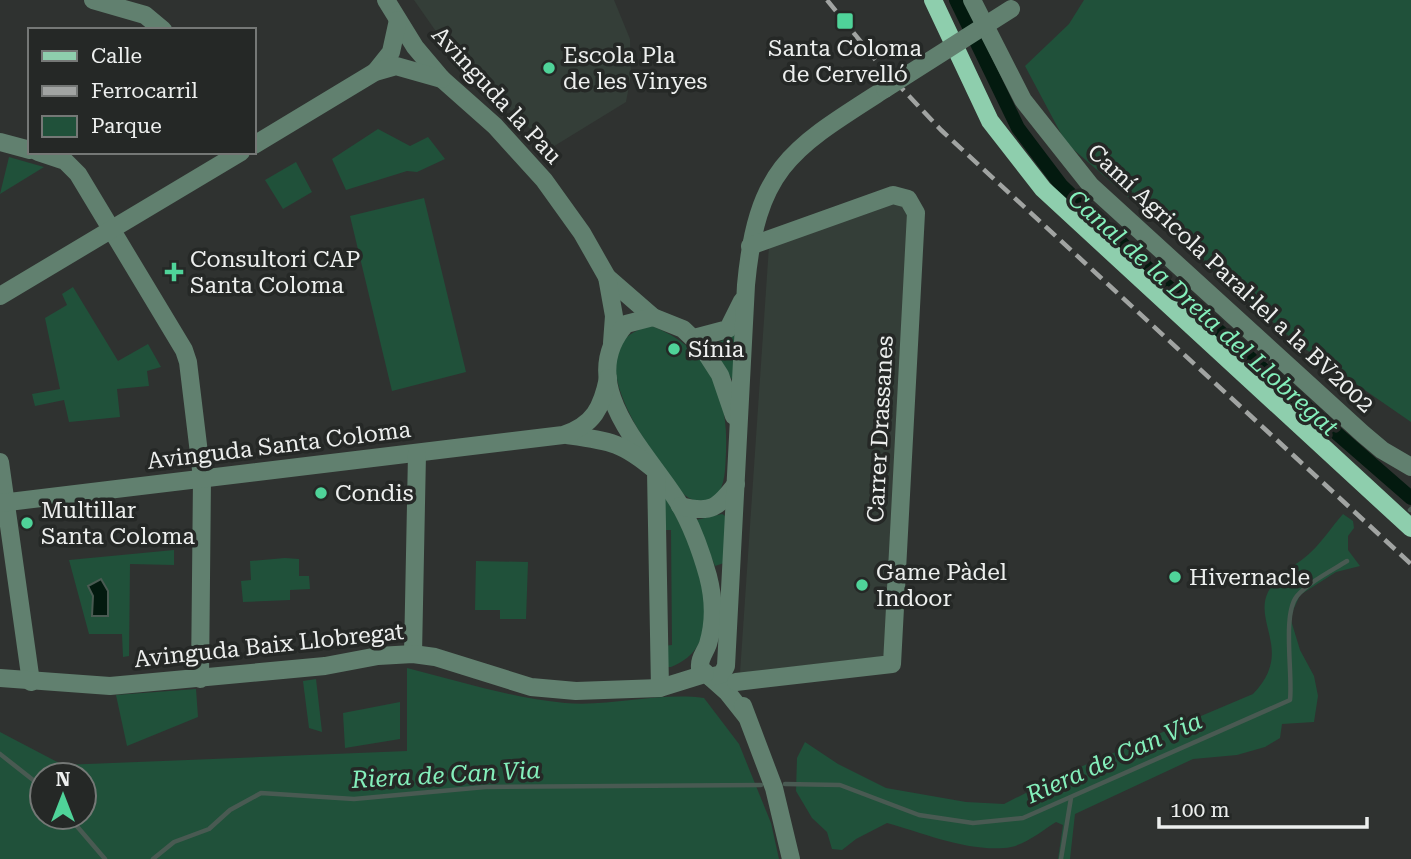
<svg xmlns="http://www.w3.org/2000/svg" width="1411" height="859" viewBox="0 0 1411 859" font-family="'Roboto Serif',serif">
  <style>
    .built { fill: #343e38 }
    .green { fill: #20513a; fill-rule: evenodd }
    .water { fill: #031a0f; stroke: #495a52; stroke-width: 2 }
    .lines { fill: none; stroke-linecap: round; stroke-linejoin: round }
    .stream { stroke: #495a52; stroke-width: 4.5 }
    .canal { stroke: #031a0f; stroke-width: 14 }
    .minor { stroke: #61806f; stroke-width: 18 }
    .major { stroke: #8ecead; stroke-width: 18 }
    .rail { stroke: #a1a4a2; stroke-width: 4.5; stroke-dasharray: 14 7; stroke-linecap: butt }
    .minor-bridge { stroke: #61806f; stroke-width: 18 }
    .poi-dot { fill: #4fd399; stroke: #252826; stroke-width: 2.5 }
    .labels { text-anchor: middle; stroke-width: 7; stroke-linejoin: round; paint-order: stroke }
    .poi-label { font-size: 23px; fill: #edefee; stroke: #252826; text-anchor: start }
    .street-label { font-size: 23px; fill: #edefee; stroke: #252826 }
    .water-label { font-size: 24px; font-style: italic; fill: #84efbb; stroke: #252826 }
  </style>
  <rect width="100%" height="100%" fill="#2f3230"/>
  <g class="built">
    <polygon points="414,0 614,0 630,39 631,75 626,102 551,148 456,60"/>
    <polygon points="899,193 910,209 886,656 740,673 769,246"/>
  </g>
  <g class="green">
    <polygon points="1084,0 1411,0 1411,422 1298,344 1066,143 1025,66 1069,24"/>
    <polygon points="378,129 410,146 428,137 445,159 417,172 407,171 346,190 332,159"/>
    <polygon points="9,157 44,167 0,194"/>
    <polygon points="296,162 312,192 283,209 265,180"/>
    <polygon points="424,198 466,372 392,391 350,216"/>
    <polygon points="73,287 118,361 148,344 161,367 147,371 149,386 117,389 120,417 69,422 64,400 35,406 32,394 60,389 45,318 67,305 62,294"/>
    <path d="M 652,326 C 708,348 729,394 726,452 C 725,469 726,484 715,499 C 706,500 698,503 689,498 C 678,492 670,475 662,465 C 637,432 577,340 652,326 Z"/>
    <polygon points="735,335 733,381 711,345"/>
    <path d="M 663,494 C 690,536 740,641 671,667 L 668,667 L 662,646 L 672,645 L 671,530 L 660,530 Z"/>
    <polygon points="722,514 727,517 724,563 715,566 696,520"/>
    <path d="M 1343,514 L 1353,521 L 1354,528 L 1348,536 L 1348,550 L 1360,566 L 1336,572 L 1300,595 L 1290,617 L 1300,650 L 1314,676 L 1318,696 L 1314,722 L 1282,724 L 1280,738 L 1265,747 L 1237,755 L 1193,759 L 1075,814 L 1070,859 L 1058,859 L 1063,825 L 1056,822 C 1040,832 1023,847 1004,848 C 966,851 923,833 887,823 L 856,839 L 842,850 L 832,849 L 827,832 L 812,818 L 796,791 L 797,758 L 805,742 L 838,764 L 886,788 L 966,802 L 1004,804 L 1059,776 L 1253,694 C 1294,652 1253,623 1268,592 C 1279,570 1296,567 1311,552 C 1323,541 1332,526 1343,514 Z"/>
    <polygon points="174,550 174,565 130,564 129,656 123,657 122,634 89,634 69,560"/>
    <polygon points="285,558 299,559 299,576 309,576 310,589 290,590 290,600 243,602 241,581 251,580 250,561"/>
    <polygon points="476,561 528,562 526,619 500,619 500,610 475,610"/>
    <path d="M 407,668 C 459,681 511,698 565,703 C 611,707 658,692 704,698 L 739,744 L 771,823 L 779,859 L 0,859 L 0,732 L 63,765 L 407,751 ZM 42,775 L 84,775 L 84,817 L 42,817 Z"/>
    <polygon points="316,679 322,732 309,728 303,681"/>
    <polygon points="196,689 198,717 127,746 116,695"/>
    <polygon points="400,702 400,739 345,748 343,713"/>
  </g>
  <polygon class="water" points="101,579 108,591 108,616 92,616 93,596 88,586"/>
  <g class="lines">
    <g class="stream">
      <polyline points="1410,510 1411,509"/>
      <polyline points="0,754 42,787"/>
      <path d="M 785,784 L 840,785 L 919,815 L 973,823 L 1023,818 L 1290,700 C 1293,674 1282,614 1297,596 C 1309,582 1331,571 1347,561"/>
      <polyline points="69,817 105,859"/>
      <polyline points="153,859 174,842 209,829 230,810 261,793 354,799 485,787 761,785"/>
      <polyline points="1061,859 1071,798"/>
    </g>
    <polyline class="canal" points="956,0 1018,128 1061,185 1157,277 1411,498"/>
    <g class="minor">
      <polyline points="93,0 145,15 163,30"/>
      <polyline points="386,0 415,47 442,79 495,126 544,180 582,233 607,277 653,317 683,329 702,347 720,375 734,416"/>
      <polyline points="972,0 1023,100 1091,186 1363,434 1382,450 1411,467"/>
      <polyline points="375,72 391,52 398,20"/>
      <polyline points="0,142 30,150"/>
      <polyline points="254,145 375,72 396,66 442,79"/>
      <polyline points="38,152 65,161 78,174 184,350 188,362 202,478 200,679"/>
      <polyline points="607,277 614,316 612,343"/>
      <polyline points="0,296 241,152"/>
      <path d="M 653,317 L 626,324 C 572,384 648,453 678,502 C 691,524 701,551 708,576 C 714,599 715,621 708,644 C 705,653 699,658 700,668 L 727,692 L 746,716"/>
      <polyline points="694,338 728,329 742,301"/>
      <path d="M 567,435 C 610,441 622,442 656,471 L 660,688"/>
      <polyline points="0,462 31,682"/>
      <path d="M 0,503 L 563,435 C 594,425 602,407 608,378"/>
      <path d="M 680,506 C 711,514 718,508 736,484"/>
      <polyline points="413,654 417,454"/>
      <path d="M 710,677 L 722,674 L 726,666 L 746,285 C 757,167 791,149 885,89"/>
      <polyline points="0,678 110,686 325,666 378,656 413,654 435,657 531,687 576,691 660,688 705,674"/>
      <polyline points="736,682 892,664 916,213 908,199 893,195 750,246"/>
      <polyline points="743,706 774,788 791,859"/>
    </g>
    <polyline class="major" points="933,0 990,121 1043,189 1411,528"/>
    <polyline class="rail" points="827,0 878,63 941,130 1411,564"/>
    <polyline class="minor-bridge" points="885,89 1011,9"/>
  </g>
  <g class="poi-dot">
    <rect x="836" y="12" width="18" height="18" rx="3.5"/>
    <circle cx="549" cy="68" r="7"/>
    <path d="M170.5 261.5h7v7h7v7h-7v7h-7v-7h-7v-7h7z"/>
    <circle cx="674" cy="349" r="7"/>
    <circle cx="321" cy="493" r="7"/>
    <circle cx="27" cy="523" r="7"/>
    <circle cx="1175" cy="577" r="7"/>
    <circle cx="862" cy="585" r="7"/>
  </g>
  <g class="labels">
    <g class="poi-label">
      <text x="845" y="56" text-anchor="middle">Santa Coloma<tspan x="845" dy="26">de Cervelló</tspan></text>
      <text x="563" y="63">Escola Pla<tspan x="563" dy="26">de les Vinyes</tspan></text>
      <text x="190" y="267">Consultori CAP<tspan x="190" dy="26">Santa Coloma</tspan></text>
      <text x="688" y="357">Sínia</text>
      <text x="335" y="501">Condis</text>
      <text x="41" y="518">Multillar<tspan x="41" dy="26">Santa Coloma</tspan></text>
      <text x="876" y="580">Game Pàdel<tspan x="876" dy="26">Indoor</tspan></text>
      <text x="1189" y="585">Hivernacle</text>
    </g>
    <g class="street-label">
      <text transform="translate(497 95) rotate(47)" y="8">Avinguda la Pau</text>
      <text transform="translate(1231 278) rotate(43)" y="8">Camí Agricola Paral·lel a la BV2002</text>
      <text transform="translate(880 429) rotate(-87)" y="8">Carrer Drassanes</text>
      <text transform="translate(279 445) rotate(-7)" y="8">Avinguda Santa Coloma</text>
      <text transform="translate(269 645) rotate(-6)" y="8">Avinguda Baix Llobregat</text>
    </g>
    <g class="water-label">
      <text transform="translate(1203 313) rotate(42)" y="8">Canal de la Dreta del Llobregat</text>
      <text transform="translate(1114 758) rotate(-24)" y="8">Riera de Can Via</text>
      <text transform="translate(446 775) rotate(-3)" y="8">Riera de Can Via</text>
    </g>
  </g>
  <rect x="28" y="28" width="228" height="126" fill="#252826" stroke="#757876" stroke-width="2"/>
  <rect x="42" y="51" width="35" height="10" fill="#8ecead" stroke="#757876" stroke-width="2"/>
  <text x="91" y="63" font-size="21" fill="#edefee">Calle</text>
  <rect x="42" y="86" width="35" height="10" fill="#a1a4a2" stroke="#757876" stroke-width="2"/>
  <text x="91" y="98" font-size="21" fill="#edefee">Ferrocarril</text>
  <rect x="42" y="116" width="35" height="21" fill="#20513a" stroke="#757876" stroke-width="2"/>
  <text x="91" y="133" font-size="21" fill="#edefee">Parque</text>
  <g transform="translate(63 796)"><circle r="33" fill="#252826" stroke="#757876" stroke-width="2"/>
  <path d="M0-5L12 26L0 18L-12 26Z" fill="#4fd399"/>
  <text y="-10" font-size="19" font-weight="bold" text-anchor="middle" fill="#edefee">N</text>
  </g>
  <path d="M1159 817v10h208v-10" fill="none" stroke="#edefee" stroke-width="3.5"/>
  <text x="1170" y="817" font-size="21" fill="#edefee" stroke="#252826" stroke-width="5" paint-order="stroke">100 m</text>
</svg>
